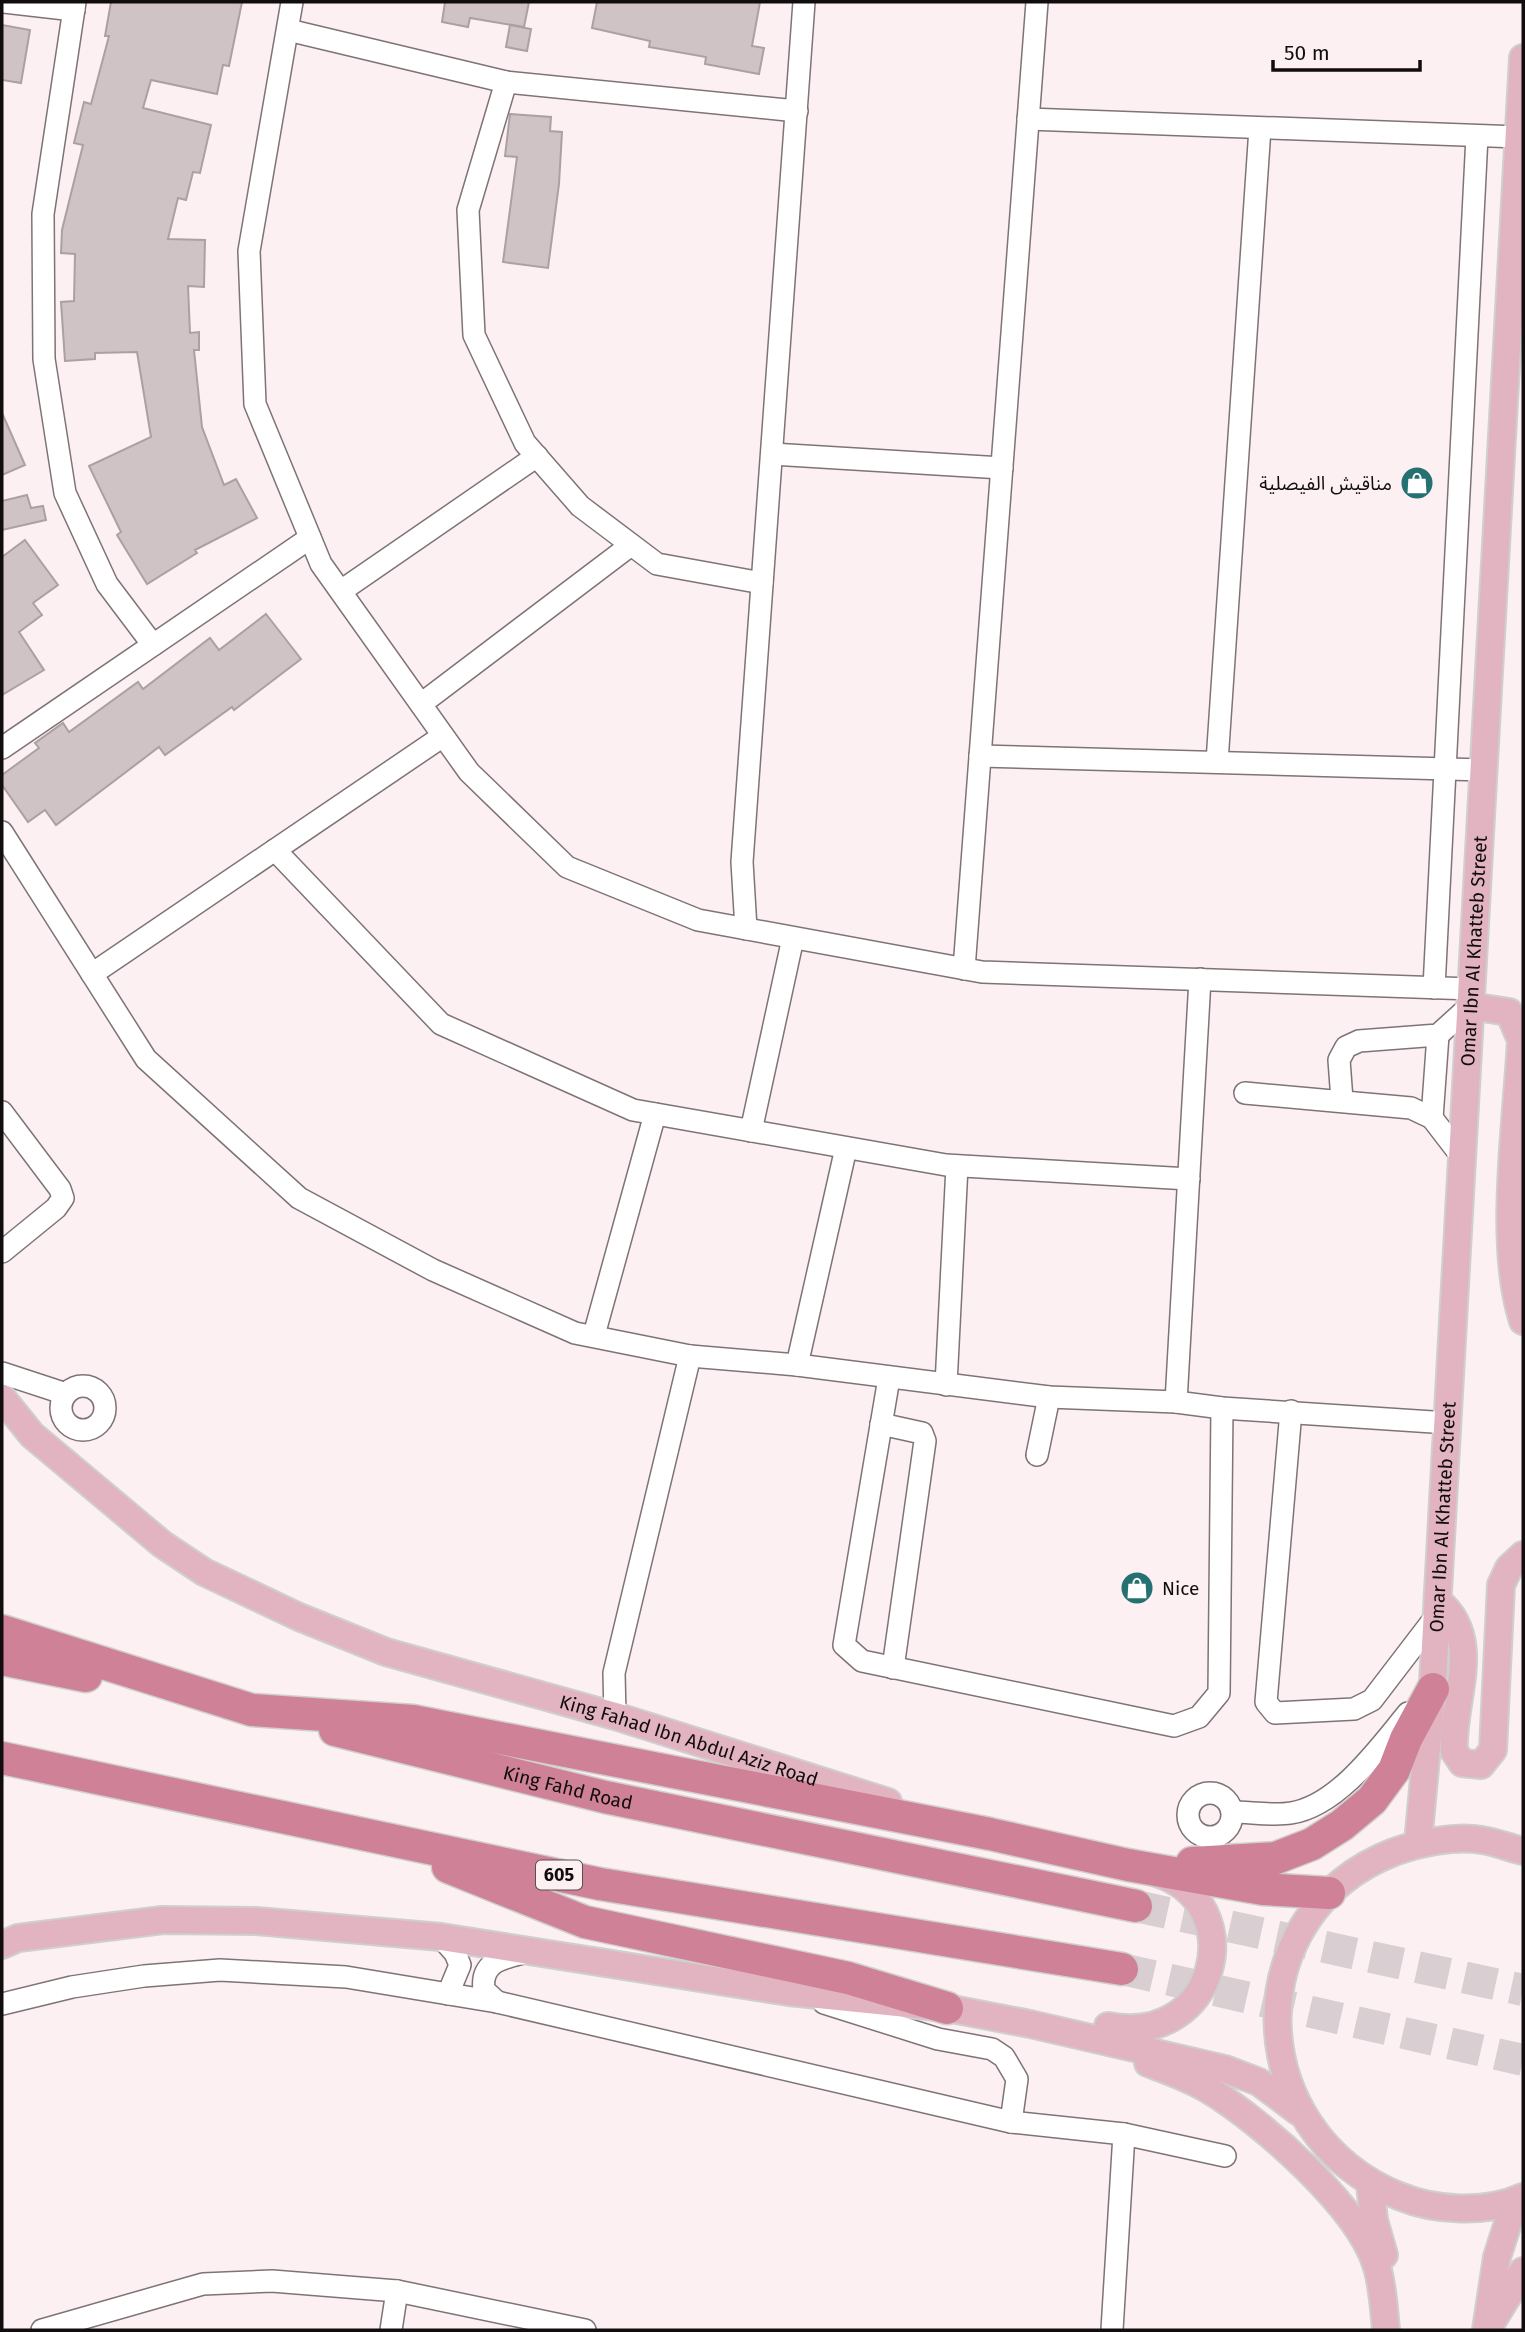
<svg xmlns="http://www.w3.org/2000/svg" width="1525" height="2332" viewBox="0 0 1525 2332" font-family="'Fira Sans','Noto Sans Arabic',sans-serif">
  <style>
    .building { fill: #cfc3c6; stroke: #aba0a2; stroke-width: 2 }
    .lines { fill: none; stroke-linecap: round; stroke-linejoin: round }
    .highway-tunnel { stroke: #d9ced1; stroke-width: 32; stroke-dasharray: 32 16; stroke-linecap: butt }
    .minor-casing { stroke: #7e7376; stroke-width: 24 }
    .major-casing { stroke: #cfcfcf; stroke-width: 30 }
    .highway-casing { stroke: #cfcfcf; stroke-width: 35 }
    .minor { stroke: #fff; stroke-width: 21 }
    .major { stroke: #e2b3c1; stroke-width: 26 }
    .highway { stroke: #cf8197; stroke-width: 32 }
    .labels { text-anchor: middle; stroke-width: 5; stroke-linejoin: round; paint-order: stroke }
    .shield { fill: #fcf0f3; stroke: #585153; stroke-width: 2 }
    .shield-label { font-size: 18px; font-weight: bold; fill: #110d0e }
    .poi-label { font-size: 19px; fill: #110d0e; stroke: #fcf0f3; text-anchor: end }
    .street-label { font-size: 19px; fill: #110d0e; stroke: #fcf0f3 }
  </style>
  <rect width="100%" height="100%" fill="#fcf0f3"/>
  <g class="building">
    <polygon points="111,2 242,2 229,66 223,65 217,94 151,80 143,108 211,125 200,173 193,172 186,200 178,198 168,239 205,240 204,287 188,286 190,333 199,332 199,350 194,350 202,427 224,485 236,479 257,518 195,550 197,553 147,584 117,535 121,532 89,466 151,437 137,352 95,353 95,359 65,361 61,302 74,301 75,254 61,253 62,230 83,145 74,143 84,102 91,104 109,36 105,36"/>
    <polygon points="445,2 529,2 524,27 470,18 468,27 442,22"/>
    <polygon points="597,2 760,2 752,46 764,48 759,74 705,64 706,57 649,47 650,41 592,28"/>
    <polygon points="2,25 30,30 21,83 2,80"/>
    <polygon points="510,25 531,29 527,51 506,47"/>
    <polygon points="510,114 551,117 550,131 562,132 559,184 548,268 503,262 517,157 505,156"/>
    <polygon points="2,413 25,465 2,475"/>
    <polygon points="27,495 31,508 43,506 46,520 2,530 2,501"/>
    <polygon points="25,540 58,585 33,603 42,615 19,632 44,670 2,695 2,557"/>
    <polygon points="266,614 301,659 234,710 232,707 165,755 159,747 56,825 45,810 28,822 2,785 2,775 39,748 35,743 63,723 69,732 138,682 143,689 210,638 219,650"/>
  </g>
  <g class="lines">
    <g class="highway-tunnel">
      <polyline points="1136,1906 1523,1990"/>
      <polyline points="1122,1969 1523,2060"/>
    </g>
    <defs>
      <g id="minor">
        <polyline points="4,2 74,10"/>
        <polyline points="75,2 43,214 44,359 65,493 107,584 153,645"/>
        <polyline points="292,2 249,251 255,404 321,564 469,772 567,867 698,920 982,972 1472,989"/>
        <polyline points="288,30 506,82 797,111"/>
        <polyline points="506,82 468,210 474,335 525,443 580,506 657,564 762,583"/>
        <polyline points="1028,119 1519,137"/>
        <polyline points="772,454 1002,468"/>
        <polyline points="341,591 537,456"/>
        <polyline points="421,704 631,545"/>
        <polyline points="2,748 310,538"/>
        <polyline points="980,756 1484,770"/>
        <polyline points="1217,762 1260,128"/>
        <polyline points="2,832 146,1059 299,1198 433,1270 575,1333 690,1356 797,1365 1049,1397 1176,1402 1222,1408 1448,1423"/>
        <polyline points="275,850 441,1024 633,1110 946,1165 1189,1179"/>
        <polyline points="746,929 742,862 804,2"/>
        <polyline points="964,969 1037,2"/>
        <polyline points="92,974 443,736"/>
        <polyline points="1434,988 1477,136"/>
        <polyline points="1245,1093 1411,1108 1432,1118 1462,1157"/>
        <polyline points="1342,1100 1339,1060 1346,1047 1359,1041 1438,1035 1470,1006"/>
        <polyline points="2,1112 60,1189 63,1198 56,1208 2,1252"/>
        <polyline points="1432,1118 1438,1035"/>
        <polyline points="751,1131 793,938"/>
        <polyline points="594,1335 655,1114"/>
        <polyline points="797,1365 846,1148"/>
        <polyline points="2,1373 66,1394"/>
        <polyline points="889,1378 844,1645 862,1661 1174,1726 1199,1717 1219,1693 1222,1408"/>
        <polyline points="946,1385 957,1166"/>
        <circle cx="83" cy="1408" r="22"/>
        <polyline points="1176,1402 1200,979"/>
        <polyline points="1291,1411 1266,1702 1275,1713 1354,1709 1372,1700 1437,1615"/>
        <polyline points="881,1424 922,1433 925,1441 893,1668"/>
        <polyline points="1037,1455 1049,1397"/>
        <polyline points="615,1716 614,1673 690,1356"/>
        <circle cx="1210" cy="1815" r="22"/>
        <path d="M 1232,1812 C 1250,1812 1273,1816 1291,1813 C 1338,1806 1380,1747 1408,1713"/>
        <polyline points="441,1937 455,1953 460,1965 448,1994"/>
        <path d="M 497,2002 L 484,1990 C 480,1961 504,1958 527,1952"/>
        <polyline points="824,2003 938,2039 992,2049 1004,2057 1017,2079 1011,2122"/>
        <polyline points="2,2004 72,1987 144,1976 220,1970 346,1977 497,2002 1011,2122 1124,2134 1225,2156"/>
        <polyline points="42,2330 203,2284 272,2281 397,2291 585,2330"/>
        <polyline points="391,2330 397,2291"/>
        <polyline points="1112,2330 1124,2134"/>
      </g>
      <g id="major">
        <path d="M 1470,1006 L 1509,1012 L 1521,1040 C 1517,1121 1498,1245 1523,1321"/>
        <path id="s1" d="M 2,1398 L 32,1435 L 162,1544 L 204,1572 L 299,1617 L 386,1652 L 615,1716 L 888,1802"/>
        <path d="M 1438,1601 C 1485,1640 1451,1700 1454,1751 L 1462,1763 L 1481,1765 L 1493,1750 L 1501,1585 L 1509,1568 L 1523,1555"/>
        <path id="s2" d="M 1418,1843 L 1433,1682 L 1523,58"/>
        <path d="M 1523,1851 C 1510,1848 1496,1842 1482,1840 C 1455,1835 1419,1843 1394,1852 C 1234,1914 1242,2132 1399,2196 C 1435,2211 1486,2214 1523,2197"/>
        <polyline points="2,1945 18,1938 163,1920 256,1921 441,1937 789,1992 947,2008 1030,2024 1225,2069 1259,2082 1299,2112"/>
        <path d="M 1108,2026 C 1219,2048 1251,1902 1156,1873"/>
        <path d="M 1148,2063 C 1169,2071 1192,2079 1211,2091 C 1263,2123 1360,2208 1377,2267 C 1383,2287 1384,2310 1386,2330"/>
        <polyline points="1370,2184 1374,2220 1384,2255"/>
        <polyline points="1493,2320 1523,2271"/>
        <polyline points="1486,2330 1497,2257 1515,2201"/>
      </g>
      <g id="highway">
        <polyline points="2,1631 252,1710 413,1721 990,1834 1128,1865 1263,1889 1329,1893"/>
        <polyline points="2,1659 86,1676"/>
        <path id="s3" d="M 335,1730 L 605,1797 L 1136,1906"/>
        <polyline points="2,1758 600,1884 1122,1969"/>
        <polyline points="1192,1863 1276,1858 1312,1844 1342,1825 1372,1800 1394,1770 1406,1739 1433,1689"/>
        <polyline points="448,1867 585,1922 848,1978 947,2008"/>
      </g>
    </defs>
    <use href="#minor" class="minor-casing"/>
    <use href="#major" class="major-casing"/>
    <use href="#highway" class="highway-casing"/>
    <use href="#minor" class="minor"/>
    <use href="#major" class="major"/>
    <use href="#highway" class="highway"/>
  </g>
  <defs>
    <symbol id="shop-disc" viewBox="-11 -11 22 22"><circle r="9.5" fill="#257070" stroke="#fcf0f3"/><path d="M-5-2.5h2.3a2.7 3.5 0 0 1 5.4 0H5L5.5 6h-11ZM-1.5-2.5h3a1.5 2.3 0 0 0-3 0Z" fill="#fff"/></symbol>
  </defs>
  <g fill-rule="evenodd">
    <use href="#shop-disc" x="1398" y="464" width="38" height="38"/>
    <use href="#shop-disc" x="1118" y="1569" width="38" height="38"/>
  </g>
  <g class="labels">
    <rect class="shield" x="536" y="1860.5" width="46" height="29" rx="5"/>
    <g class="shield-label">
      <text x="559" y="1881">605</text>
    </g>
    <g class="poi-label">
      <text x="1392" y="490">مناقيش الفيصلية</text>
      <text x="1162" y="1595" text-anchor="start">Nice</text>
    </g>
    <g class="street-label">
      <text dy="7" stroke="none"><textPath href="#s2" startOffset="894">Omar Ibn Al Khatteb Street</textPath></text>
      <text dy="7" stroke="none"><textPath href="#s2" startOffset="327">Omar Ibn Al Khatteb Street</textPath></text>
      <text dy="7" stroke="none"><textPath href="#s1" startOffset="782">King Fahad Ibn Abdul Aziz Road</textPath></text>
      <text dy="7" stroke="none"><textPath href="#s3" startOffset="240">King Fahd Road</textPath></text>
    </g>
  </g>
  <rect width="1525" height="2332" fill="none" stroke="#110d0e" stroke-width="7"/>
  <path d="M1273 60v10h147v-10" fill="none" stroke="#110d0e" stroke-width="3.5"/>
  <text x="1284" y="60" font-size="21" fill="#110d0e" stroke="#fcf0f3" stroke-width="5" paint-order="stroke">50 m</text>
</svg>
